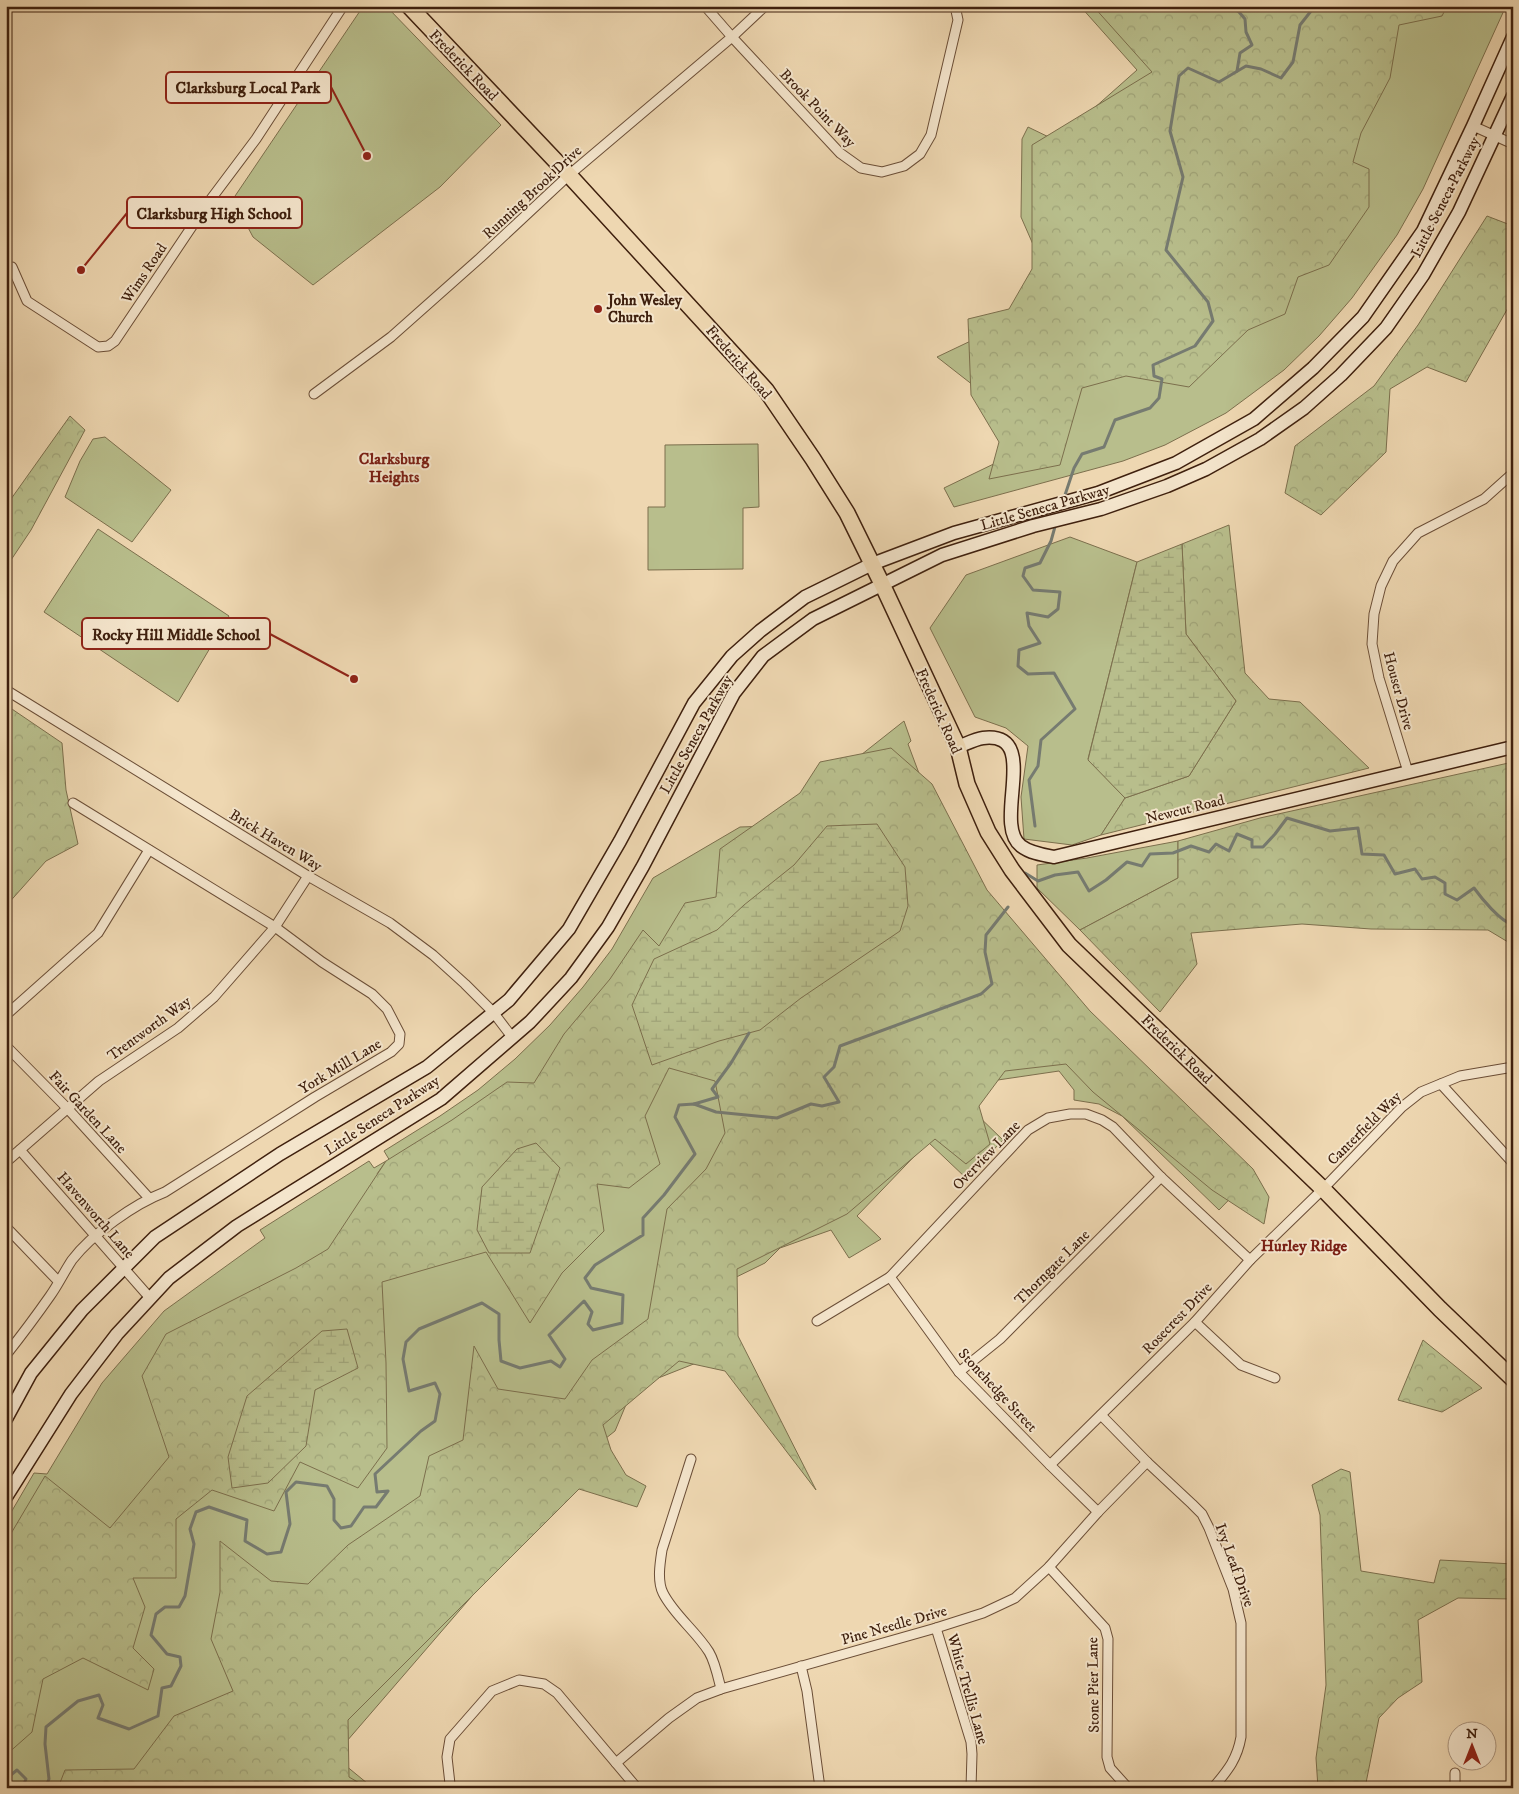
<svg xmlns="http://www.w3.org/2000/svg" width="1519" height="1794" viewBox="0 0 1519 1794" font-family="'IM FELL DW Pica',serif">
  <style>
    .green { fill: #b8be8c; stroke: #7c6f4d }
    .forest { fill: url(#forest-crowns); stroke: #7c6f4d }
    .wetland { fill: url(#wetland-marsh); stroke: #7c6f4d }
    .lines { fill: none; stroke-linecap: round; stroke-linejoin: round }
    .stream { stroke: #767b71; stroke-width: 3 }
    .street-casing { stroke: #6b4e37; stroke-width: 11 }
    .secondary-casing { stroke: #3f200e; stroke-width: 15 }
    .primary-casing { stroke: #3f200e; stroke-width: 18 }
    .street { stroke: #f4e5cc; stroke-width: 9 }
    .secondary { stroke: #f4e5cc; stroke-width: 12 }
    .primary { stroke: #eed7b1; stroke-width: 15 }
    .poi-dot { fill: #8f2418; stroke: #f4e5cc; stroke-width: 2 }
    .labels { text-anchor: middle; stroke-width: 4; stroke-linejoin: round; paint-order: stroke }
    .street-label { font-size: 15px; fill: #3f200e; stroke: #f4e5cc }
    .poi-label { font-size: 15px; font-weight: bold; fill: #3f200e; stroke: #f4e5cc; text-anchor: start }
    .neighbourhood-label { font-size: 16px; font-weight: bold; fill: #7a1f14; stroke: #f4e5cc }
    .leader { fill: none; stroke: #8f2418; stroke-width: 2 }
    .callout-dot { fill: #8f2418; stroke: #f4e5cc; stroke-width: 2 }
    .callout { fill: #f4e5cc; stroke: #8f2418; stroke-width: 2 }
    .callout-label { font-size: 16px; text-anchor: middle; font-weight: bold; fill: #3f200e }
  </style>
  <defs>
    <pattern id="forest-crowns" width="20" height="18" patternUnits="userSpaceOnUse" patternTransform="scale(1.25)"><rect width="20" height="18" fill="#b8be8c"/><path d="M2 6a3 3 0 1 1 6 0M12 15a3 3 0 1 1 6 0" fill="none" stroke="#9fa378"/></pattern>
    <pattern id="wetland-marsh" width="20" height="14" patternUnits="userSpaceOnUse" patternTransform="scale(1.25)"><rect width="20" height="14" fill="#b8be8c"/><path d="M1 5h8M5 5V1M11 12h8M15 12V8" fill="none" stroke="#9fa378"/></pattern>
  </defs>
  <rect width="100%" height="100%" fill="#eed7b1"/>
  <filter id="stains"><feTurbulence type="fractalNoise" baseFrequency=".004" numOctaves="4"/><feColorMatrix values="0 0 0 0 .2 0 0 0 0 .09 0 0 0 0 .02 0 0 0 .5 -.17"/></filter>
  <radialGradient id="worn" r=".72"><stop offset=".6" stop-color="#630" stop-opacity="0"/><stop offset="1" stop-color="#630" stop-opacity=".3"/></radialGradient>
  <g class="green">
    <polygon points="366,6 387,7 501,125 440,187 313,285 253,237 233,199 362,8"/>
    <polygon points="1080,6 1506,6 1423,189 1397,235 1352,298 1319,336 1284,370 1226,413 1165,445 1123,461 954,507 944,488 1037,443 978,389 937,357 1019,318 1042,265 1021,217 1022,139 1028,127 1057,141 1137,70"/>
    <polygon points="105,437 171,490 132,542 65,497 80,461 93,439"/>
    <polygon points="758,444 759,507 743,508 743,569 648,570 648,507 665,507 665,445"/>
    <polygon points="98,529 229,616 178,702 44,612"/>
    <polygon points="1070,537 1137,562 1088,759 1125,798 1101,835 1072,845 1024,839 1021,797 1028,746 1006,728 975,717 930,628 966,575"/>
    <polygon points="904,721 911,741 908,744 923,784 989,908 1250,1178 1219,1210 1122,1116 1099,1104 1074,1100 1074,1090 1059,1071 991,1081 970,1108 1003,1140 966,1178 928,1142 857,1216 881,1239 849,1258 831,1230 780,1248 765,1263 718,1286 729,1350 633,1388 615,1431 572,1465 472,1596 334,1756 373,1788 6,1788 6,1521 34,1473 47,1474 102,1383 164,1311 265,1238 260,1230 369,1161 374,1168 386,1161 377,1174 411,1196 384,1151 440,1116 478,1090 515,1059 550,1025 583,987 612,949 653,878 740,827 771,826"/>
    <polygon points="1178,841 1178,878 1080,930 1037,888 1037,865 1087,858"/>
  </g>
  <g class="forest">
    <polygon points="1093,6 1447,6 1442,16 1399,25 1390,78 1361,133 1353,162 1369,169 1369,207 1329,265 1298,277 1285,314 1248,330 1189,387 1126,376 1082,388 1060,465 989,479 999,442 971,395 968,319 1009,309 1032,269 1032,145 1152,72"/>
    <polygon points="1487,216 1513,226 1513,299 1466,382 1427,367 1390,389 1386,452 1321,515 1285,493 1295,446 1374,386 1418,325"/>
    <polygon points="70,416 85,430 31,530 7,566 6,610 6,506"/>
    <polygon points="1229,525 1245,673 1269,699 1300,702 1369,768 1101,835 1125,798 1189,776 1236,701 1186,634 1182,544"/>
    <polygon points="6,705 62,743 66,790 78,844 46,861 6,906"/>
    <polygon points="891,748 932,784 987,890 1090,1011 1253,1169 1269,1197 1264,1224 1212,1190 1093,1092 1066,1064 1005,1071 979,1106 990,1144 966,1164 935,1139 847,1214 737,1269 738,1336 816,1490 725,1371 679,1361 603,1425 611,1450 626,1475 646,1486 637,1507 579,1489 348,1720 349,1777 368,1788 58,1788 65,1770 134,1769 174,1716 233,1691 211,1639 220,1592 220,1541 271,1581 308,1584 348,1545 420,1496 429,1456 463,1440 474,1346 498,1389 565,1399 592,1360 648,1319 667,1209 706,1169 725,1133 715,1081 669,1068 645,1116 660,1164 629,1188 597,1184 604,1231 562,1273 530,1323 486,1252 382,1282 386,1363 387,1448 358,1488 300,1462 274,1511 212,1490 176,1519 176,1578 133,1578 145,1607 133,1648 154,1669 148,1690 83,1658 43,1679 32,1732 6,1755 6,1542 45,1476 110,1528 169,1457 142,1376 166,1334 296,1268 328,1249 386,1161 452,1120 507,1082 534,1083 564,1034 610,979 643,930 659,946 685,903 716,897 720,849 800,793 820,762"/>
    <polygon points="1513,762 1513,945 1488,930 1371,929 1302,924 1191,933 1197,964 1160,1012 1080,930 1178,878 1178,841 1260,818"/>
    <polygon points="1423,1340 1482,1388 1442,1412 1398,1400"/>
    <polygon points="1341,1469 1350,1472 1361,1571 1434,1583 1440,1560 1513,1564 1513,1599 1458,1598 1418,1620 1422,1682 1398,1698 1379,1718 1365,1788 1318,1788 1316,1758 1326,1685 1320,1515 1312,1485"/>
  </g>
  <g class="wetland">
    <polygon points="1182,544 1186,634 1236,701 1189,776 1125,798 1088,760 1137,562"/>
    <polygon points="877,824 905,867 908,906 900,931 801,998 760,1030 719,1041 652,1065 632,1005 654,959 717,930 744,905 794,865 827,826"/>
    <polygon points="536,1143 560,1168 530,1253 489,1253 477,1230 482,1187 517,1149"/>
    <polygon points="347,1329 358,1368 315,1390 306,1446 268,1483 232,1488 228,1457 247,1396 322,1331"/>
  </g>
  <g class="lines">
    <g class="stream">
      <polyline points="1230,6 1239,12 1245,19 1246,32 1252,45 1240,53 1237,71"/>
      <polyline points="1064,498 1074,468 1082,454 1104,447 1115,420 1150,408 1159,398 1162,379 1154,376 1153,365 1195,346 1213,321 1208,302 1166,250 1183,177 1170,131 1179,76 1188,68 1219,82 1246,66 1261,69 1281,78 1293,62 1300,25 1315,6"/>
      <polyline points="1035,826 1029,780 1038,766 1041,740 1075,709 1054,673 1028,674 1018,666 1019,650 1040,643 1029,626 1027,613 1048,617 1058,609 1060,592 1033,590 1023,576 1025,568 1040,563 1051,541 1056,523"/>
      <path d="M 1025,873 L 1038,881 L 1055,875 L 1078,872 L 1089,891 L 1106,880 L 1127,862 L 1142,866 L 1150,854 L 1173,853 L 1191,846 L 1209,852 L 1216,844 L 1229,851 L 1237,834 L 1252,840 L 1252,847 L 1263,847 L 1275,834 L 1287,818 L 1330,831 L 1358,828 L 1362,854 L 1384,855 L 1395,874 L 1415,869 L 1422,879 L 1435,877 L 1445,883 L 1445,894 L 1457,900 L 1474,888 C 1482,899 1500,921 1513,925"/>
      <polyline points="694,1104 718,1097 712,1089 731,1063 749,1033"/>
      <polyline points="6,1779 17,1770 26,1779 22,1788"/>
      <polyline points="45,1788 49,1779 45,1744 46,1727 78,1701 99,1695 103,1705 98,1718 129,1729 158,1716 162,1688 171,1686 181,1666 180,1657 167,1654 151,1635 156,1614 165,1607 179,1607 185,1596 194,1544 190,1529 196,1512 209,1507 247,1520 245,1541 267,1554 281,1552 290,1524 286,1492 296,1482 327,1486 334,1499 334,1520 341,1528 351,1526 364,1507 376,1507 388,1491 377,1492 375,1474 421,1431 435,1421 440,1394 435,1383 409,1391 403,1359 406,1342 419,1329 482,1303 499,1314 499,1340 501,1361 520,1368 551,1361 560,1367 565,1359 549,1335 584,1301 592,1312 588,1324 593,1330 622,1323 623,1295 591,1288 585,1278 595,1265 643,1235 643,1218 664,1195 695,1154 675,1117 679,1105 694,1104 716,1112 777,1118 811,1104 822,1106 839,1102 824,1077 834,1067 840,1046 981,994 992,984 985,952 986,935 1008,907"/>
    </g>
    <defs>
      <g id="street">
        <polyline points="705,6 732,37 840,153 861,168 882,172 904,166 920,154 931,135 958,20 955,6"/>
        <polyline points="1473,126 1513,144"/>
        <polyline points="12,267 27,301 98,347 108,346 115,341 205,207 256,139 343,6"/>
        <polyline points="314,394 391,337 480,258 569,175 732,37 765,6"/>
        <polyline points="6,690 308,876 390,923 433,955 465,984 493,1012 512,1037"/>
        <polyline points="1408,772 1379,678 1372,644 1374,614 1381,586 1393,561 1418,533 1484,499 1513,473"/>
        <polyline points="6,1015 98,933 149,850"/>
        <polyline points="6,1046 68,1109 149,1198"/>
        <polyline points="1441,1084 1513,1163"/>
        <polyline points="20,1150 150,1298"/>
        <polyline points="6,1162 99,1081 178,1028 214,997 275,927 308,876"/>
        <polyline points="6,1227 58,1281"/>
        <polyline points="890,1277 959,1372 1050,1465 1098,1512"/>
        <polyline points="817,1321 890,1277 1028,1130 1048,1118 1070,1114 1086,1114 1102,1120 1113,1127 1161,1177 1250,1260"/>
        <polyline points="1195,1322 1241,1365 1275,1378"/>
        <path d="M 6,1355 C 21,1336 36,1316 50,1296 C 58,1285 64,1272 72,1260 C 92,1234 134,1204 165,1192 L 315,1097 L 391,1052 L 399,1044 L 400,1034 L 387,1009 L 372,994 L 322,962 L 275,927 L 73,803"/>
        <polyline points="959,1372 1000,1339 1161,1177"/>
        <path d="M 1101,1415 L 1147,1462 L 1192,1504 L 1202,1514 L 1209,1528 L 1233,1589 L 1241,1623 L 1241,1737 C 1237,1760 1227,1771 1213,1788"/>
        <path d="M 691,1459 L 662,1550 C 660,1563 657,1581 663,1593 C 674,1615 696,1631 709,1652 C 715,1662 718,1677 721,1689"/>
        <polyline points="1050,1465 1195,1322 1250,1260 1323,1189 1402,1107 1421,1092 1460,1076 1513,1067"/>
        <polyline points="1049,1567 1105,1628 1108,1639 1107,1757 1110,1768 1128,1788"/>
        <polyline points="936,1628 971,1742 972,1754 971,1788"/>
        <polyline points="801,1666 807,1691 820,1788"/>
        <polyline points="616,1763 669,1718 697,1698 721,1689 936,1628 983,1613 1015,1598 1049,1567 1098,1512 1147,1462"/>
        <polyline points="454,1788 450,1784 447,1757 450,1739 492,1691 519,1680 544,1684 557,1693 637,1788"/>
        <polyline points="1455,1788 1455,1773"/>
      </g>
      <g id="secondary">
        <path d="M 958,747 C 966,744 975,739 983,738 C 1043,731 991,823 1021,846 C 1030,853 1043,855 1054,857 L 1513,747"/>
        <polyline points="6,1419 31,1373 82,1310 155,1237 280,1154 427,1067 509,1000 569,929 620,841 694,703 732,656 760,631 805,597 872,564 954,533 1098,493 1176,463 1254,419 1313,368 1363,317 1423,231 1473,126 1513,37"/>
        <polyline points="6,1497 71,1394 117,1334 169,1278 237,1226 441,1099 530,1022 571,978 608,927 643,866 734,693 763,656 813,619 942,555 1033,526 1101,509 1167,486 1206,469 1260,439 1304,408 1341,375 1386,328 1423,275 1459,212 1513,96"/>
      </g>
      <polyline id="primary" points="409,6 569,175 766,390 813,459 847,513 882,584 958,747 967,784 988,832 1012,870 1069,945 1323,1189 1440,1309 1513,1379"/>
    </defs>
    <use href="#street" class="street-casing"/>
    <use href="#secondary" class="secondary-casing"/>
    <use href="#primary" class="primary-casing"/>
    <use href="#street" class="street"/>
    <use href="#secondary" class="secondary"/>
    <use href="#primary" class="primary"/>
  </g>
  <circle class="poi-dot" cx="598" cy="309" r="5"/>
  <g class="labels">
    <g class="street-label">
      <text transform="translate(464 65) rotate(46)" y="5">Frederick Road</text>
      <text transform="translate(818 108) rotate(46)" y="5">Brook Point Way</text>
      <text transform="translate(532 192) rotate(-43)" y="5">Running Brook Drive</text>
      <text transform="translate(1445 197) rotate(-63)" y="5">Little Seneca Parkway</text>
      <text transform="translate(144 273) rotate(-56)" y="5">Wims Road</text>
      <text transform="translate(739 362) rotate(49)" y="5">Frederick Road</text>
      <text transform="translate(1045 507) rotate(-16)" y="5">Little Seneca Parkway</text>
      <text transform="translate(1399 691) rotate(75)" y="5">Houser Drive</text>
      <text transform="translate(939 711) rotate(66)" y="5">Frederick Road</text>
      <text transform="translate(696 734) rotate(-61)" y="5">Little Seneca Parkway</text>
      <text transform="translate(1185 809) rotate(-14)" y="5">Newcut Road</text>
      <text transform="translate(276 840) rotate(31)" y="5">Brick Haven Way</text>
      <text transform="translate(149 1028) rotate(-36)" y="5">Trentworth Way</text>
      <text transform="translate(1177 1049) rotate(44)" y="5">Frederick Road</text>
      <text transform="translate(340 1066) rotate(-31)" y="5">York Mill Lane</text>
      <text transform="translate(88 1112) rotate(47)" y="5">Fair Garden Lane</text>
      <text transform="translate(382 1115) rotate(-33)" y="5">Little Seneca Parkway</text>
      <text transform="translate(1364 1128) rotate(-45)" y="5">Canterfield Way</text>
      <text transform="translate(986 1155) rotate(-46)" y="5">Overview Lane</text>
      <text transform="translate(96 1215) rotate(49)" y="5">Havenworth Lane</text>
      <text transform="translate(1052 1267) rotate(-45)" y="5">Thorngate Lane</text>
      <text transform="translate(1177 1318) rotate(-46)" y="5">Rosecrest Drive</text>
      <text transform="translate(998 1390) rotate(47)" y="5">Stonehedge Street</text>
      <text transform="translate(1235 1565) rotate(70)" y="5">Ivy Leaf Drive</text>
      <text transform="translate(894 1625) rotate(-16)" y="5">Pine Needle Drive</text>
      <text transform="translate(1093 1685) rotate(-91)" y="5">Stone Pier Lane</text>
      <text transform="translate(968 1689) rotate(74)" y="5">White Trellis Lane</text>
    </g>
    <g class="poi-label">
      <text x="608" y="305">John Wesley<tspan x="608" dy="17">Church</tspan></text>
    </g>
    <g class="neighbourhood-label">
      <text x="394" y="464">Clarksburg<tspan x="394" dy="18">Heights</tspan></text>
      <text x="1304" y="1251">Hurley Ridge</text>
    </g>
  </g>
  <path class="leader" d="M367 156L331 87M81 270L127 213M354 679L270 634"/>
  <g class="callout-dot">
    <circle cx="367" cy="156" r="5"/>
    <circle cx="81" cy="270" r="5"/>
    <circle cx="354" cy="679" r="5"/>
  </g>
  <g class="callout">
    <rect x="166" y="72" width="165" height="31" rx="5"/>
    <rect x="127" y="197" width="175" height="31" rx="5"/>
    <rect x="82" y="618" width="188" height="31" rx="5"/>
  </g>
  <g class="callout-label">
    <text x="248" y="93">Clarksburg Local Park</text>
    <text x="214" y="219">Clarksburg High School</text>
    <text x="176" y="640">Rocky Hill Middle School</text>
  </g>
  <rect width="1519" height="1794" fill="none" stroke="#eed7b1" stroke-width="25"/>
  <rect x="8" y="8" width="1504" height="1779" fill="none" stroke="#3f200e" stroke-width="2.5"/>
  <rect x="12" y="12" width="1494" height="1769" fill="none" stroke="#3f200e"/>
  <g transform="translate(1472 1746)"><circle r="24" fill="#f4e5cc" stroke="#ac9680"/>
  <path d="M0-4L9 19L0 12L-9 19Z" fill="#8f2418"/>
  <text y="-8" font-size="14" font-weight="bold" text-anchor="middle" fill="#3f200e">N</text>
  </g>
  <rect width="100%" height="100%" filter="url(#stains)"/>
  <rect width="100%" height="100%" fill="url(#worn)"/>
</svg>
